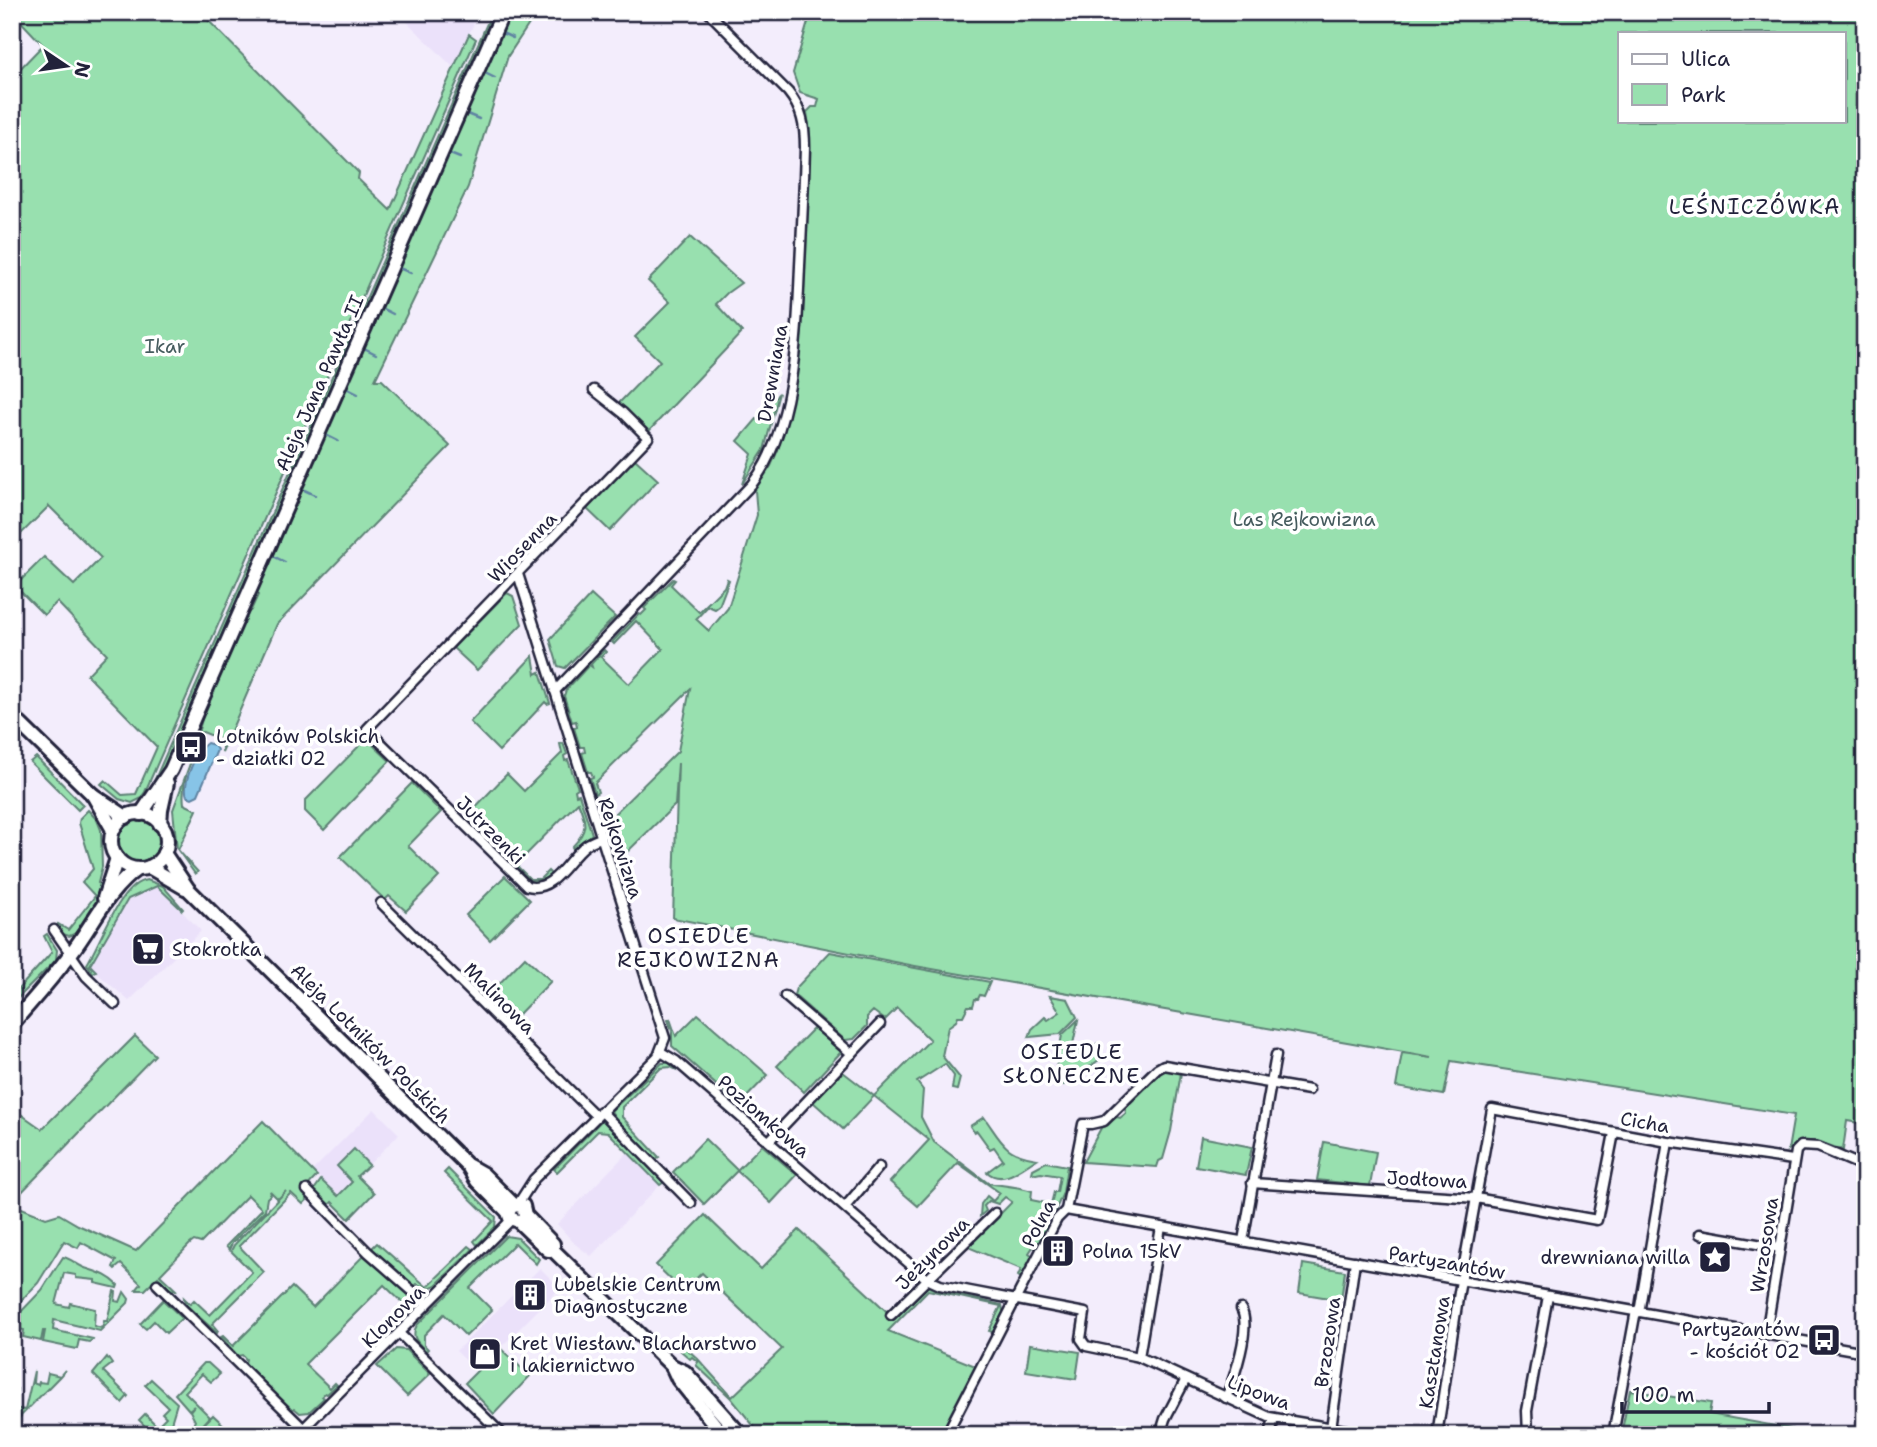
<svg xmlns="http://www.w3.org/2000/svg" width="1877" height="1447" viewBox="0 0 1877 1447" font-family="'Shantell Sans',sans-serif">
  <style>
    .built { fill: #ebe1fa }
    .green { fill: #98e0af; stroke: #5d8175; stroke-width: 2; fill-rule: evenodd }
    .water { fill: #87c4e7; stroke: #5f83a2; stroke-width: 2 }
    .lines { fill: none; stroke-linecap: round; stroke-linejoin: round }
    .stream { stroke: #5f83a2; stroke-width: 2.5 }
    .street-casing { stroke: #22223b; stroke-width: 13 }
    .secondary-casing { stroke: #22223b; stroke-width: 18 }
    .street { stroke: #fff; stroke-width: 8 }
    .secondary { stroke: #fff; stroke-width: 12 }
    .labels { text-anchor: middle; stroke-width: 7; stroke-linejoin: round; paint-order: stroke }
    .park-label { font-size: 19px; fill: #455b5e; stroke: #fff }
    .street-label { font-size: 19px; fill: #22223b; stroke: #fff }
    .poi-label { font-size: 19px; fill: #22223b; stroke: #fff; text-anchor: start }
    .neighbourhood-label { font-size: 21px; letter-spacing: 2px; fill: #22223b; stroke: #fff }
  </style>
  <rect width="100%" height="100%" fill="#f3edfc"/>
  <filter id="ink" filterUnits="userSpaceOnUse"><feTurbulence type="fractalNoise" baseFrequency=".0143" numOctaves="2"/><feDisplacementMap in="SourceGraphic" scale="14" xChannelSelector="R" yChannelSelector="G"/><feConvolveMatrix kernelMatrix="1 2 1 2 8 2 1 2 1" color-interpolation-filters="sRGB"/></filter>
  <g filter="url(#ink)">
    <g class="built">
      <polygon points="397,12 479,12 454,68"/>
      <polygon points="157,886 201,931 129,1001 89,966 128,899"/>
      <polygon points="374,1109 399,1134 338,1196 312,1171"/>
      <polygon points="628,1152 660,1185 591,1256 575,1244 557,1224"/>
      <polygon points="540,1268 560,1288 477,1371 456,1351"/>
    </g>
    <g class="green">
      <polygon points="12,12 200,12 359,173 358,179 390,210 469,34 476,39 320,393 313,391 312,394 318,396 145,792 140,799 132,803 119,799 101,784 105,780 122,795 136,794 157,747 87,675 107,654 57,602 44,615 15,586 44,557 74,585 101,558 49,506 21,534 12,526 12,77 43,45"/>
      <polygon points="492,12 496,12 177,741 150,795 148,795"/>
      <polygon points="510,12 537,12 508,56 468,187 375,380 382,380 450,446 277,624 222,752 222,740 203,732 198,733 206,705 245,615 251,610 258,595 256,590"/>
      <path d="M 811,12 L 1865,12 L 1865,1124 L 1847,1121 L 1843,1150 C 1821,1143 1808,1134 1788,1150 L 1794,1115 L 1451,1061 L 1444,1095 L 1396,1087 L 1402,1053 L 1432,1057 L 915,966 L 673,918 L 678,763 L 675,805 L 620,859 L 626,878 L 622,879 L 614,854 L 618,852 L 616,847 L 612,848 L 601,812 L 604,811 L 608,820 L 678,751 L 690,689 L 595,783 L 598,792 L 595,794 L 590,778 L 593,777 L 591,772 L 588,772 L 582,753 L 585,752 L 584,747 L 580,747 L 574,728 L 577,727 L 576,721 L 572,722 L 564,696 L 566,690 L 589,665 L 592,667 L 591,664 L 604,650 L 606,652 L 601,657 L 629,684 L 663,649 L 636,621 L 614,644 L 612,642 L 639,614 L 641,615 L 646,610 L 644,608 L 673,579 L 675,580 L 671,585 L 699,612 L 724,587 L 727,579 L 729,580 L 719,606 L 715,609 L 708,606 L 696,619 L 709,631 L 728,608 L 757,515 L 755,490 L 771,466 L 778,450 L 797,368 L 802,331 L 810,134 L 807,112 L 812,107 L 817,107 L 819,99 L 800,93 L 793,73 ZM 1620,33 L 1844,33 L 1844,121 L 1620,121 Z"/>
      <polygon points="690,237 741,283 727,293 716,304 742,332 649,431 619,403 660,361 635,337 670,302 648,281"/>
      <polygon points="779,393 764,450 742,484 752,454 738,441"/>
      <polygon points="635,459 658,480 610,531 587,509"/>
      <polygon points="507,593 513,596 522,624 477,670 453,648"/>
      <polygon points="591,595 615,617 565,668 558,666 550,639"/>
      <polygon points="533,656 536,674 540,672 550,703 547,704 545,702 499,751 470,722"/>
      <path d="M 199,739 L 201,739 C 191,761 181,779 184,804 L 197,810 L 178,850 L 198,872 L 195,874 L 177,849 L 173,810 Z"/>
      <polygon points="371,743 390,761 324,830 305,811 305,801 361,744"/>
      <path d="M 563,743 L 567,754 L 564,756 L 565,761 L 568,760 L 578,788 L 575,790 L 576,795 L 579,794 L 592,834 L 575,851 L 572,847 C 588,830 587,823 578,802 L 516,865 L 530,879 L 540,879 L 548,871 L 552,875 C 536,890 526,880 512,868 L 515,865 L 467,816 L 507,774 L 524,791 L 562,753 L 560,744 Z"/>
      <polygon points="36,757 83,805 78,810 30,762"/>
      <polygon points="412,783 441,812 408,846 439,877 406,911 389,896 385,900 340,857"/>
      <path d="M 88,810 L 97,820 L 101,830 L 102,867 L 98,883 L 103,886 C 96,901 87,932 69,936 L 63,934 L 57,926 L 58,924 L 68,930 L 95,896 L 82,882 L 93,869 L 79,823 L 80,818 Z"/>
      <circle cx="139" cy="841" r="21"/>
      <polygon points="505,876 530,900 490,940 466,915"/>
      <path d="M 147,880 L 163,886 L 183,909 L 182,910 L 157,886 L 128,899 L 90,965 L 96,971 L 93,973 L 87,964 C 101,942 120,883 147,880 Z"/>
      <polygon points="47,934 57,950 56,960 17,999 14,998 12,1000 12,996 52,952 44,936"/>
      <path d="M 830,952 L 990,982 L 984,996 L 980,995 L 978,999 L 975,999 L 973,1006 L 968,1006 L 963,1016 L 958,1016 L 956,1021 L 948,1027 L 942,1056 L 960,1078 L 957,1090 L 952,1089 L 954,1076 L 945,1064 L 917,1082 L 923,1090 L 921,1117 L 934,1142 L 988,1183 C 1003,1186 1017,1186 1032,1191 L 1031,1200 L 1051,1204 L 1054,1192 L 1057,1192 L 1060,1176 L 1041,1173 L 1036,1174 L 1032,1173 L 1033,1169 L 1046,1162 L 1067,1166 L 1063,1193 L 1055,1211 L 1051,1211 L 1044,1224 L 1048,1226 L 1037,1248 L 1033,1247 L 1029,1253 L 1033,1256 L 1021,1278 L 1018,1276 L 1021,1269 L 968,1247 L 1012,1202 L 1005,1197 L 998,1204 L 989,1201 L 984,1206 L 986,1211 L 980,1216 L 981,1204 L 987,1196 L 993,1201 L 1000,1193 L 958,1163 L 918,1206 L 890,1182 L 929,1140 L 874,1096 L 843,1129 L 813,1102 L 843,1072 L 874,1096 L 930,1040 L 897,1008 L 885,1020 L 873,1011 L 867,1017 L 867,1026 L 854,1039 L 845,1040 L 794,995 L 796,988 Z"/>
      <polygon points="525,957 551,981 514,1019 489,994"/>
      <polygon points="1050,996 1068,999 1077,1017 1060,1034 1029,1037 1032,1029 1045,1017 1048,1020 1060,1012"/>
      <polygon points="698,1014 768,1075 739,1105 672,1046 672,1031 668,1020 670,1019 676,1036"/>
      <polygon points="1078,1020 1072,1049 1085,1052 1098,1043 1100,1045 1099,1060 1064,1085 1057,1083 1058,1078 1055,1074 1062,1035"/>
      <polygon points="814,1028 841,1052 804,1092 777,1066"/>
      <polygon points="135,1036 155,1055 12,1202 12,1108 42,1129"/>
      <polygon points="662,1063 669,1063 677,1070 671,1067 661,1068 622,1107 622,1117 659,1157 654,1160 619,1123 611,1111"/>
      <polygon points="1162,1070 1181,1073 1171,1131 1163,1159 1159,1161 1157,1167 1083,1162 1101,1128 1117,1117 1120,1118 1126,1113 1125,1109 1129,1103"/>
      <path d="M 984,1117 C 1002,1142 1004,1154 1037,1159 C 1022,1168 1003,1186 987,1172 L 1003,1160 L 994,1147 L 990,1149 L 977,1131 L 974,1132 L 970,1126 Z"/>
      <polygon points="602,1120 606,1121 664,1182 660,1185 608,1132 598,1131 557,1172 554,1169"/>
      <polygon points="263,1121 317,1176 304,1190 310,1197 303,1204 291,1193 239,1246 264,1272 212,1324 218,1331 217,1333 185,1304 184,1298 190,1304 194,1300 210,1315 252,1272 231,1251 234,1245 286,1191 278,1199 270,1191 271,1194 267,1198 265,1210 232,1243 229,1250 226,1246 262,1209 248,1195 201,1243 194,1241 190,1244 160,1275 177,1291 170,1289 158,1277 145,1290 136,1290 141,1284 121,1264 115,1269 113,1267 116,1261 81,1242 78,1248 64,1241 38,1283 12,1310 12,1204 46,1218 59,1214 78,1225 136,1251"/>
      <polygon points="1201,1137 1252,1147 1246,1175 1196,1166"/>
      <polygon points="705,1139 737,1170 762,1145 797,1175 771,1203 737,1171 704,1204 673,1172"/>
      <polygon points="1324,1142 1376,1152 1370,1186 1317,1180"/>
      <polygon points="354,1149 369,1165 357,1176 374,1193 349,1219 332,1202 327,1207 314,1190 321,1180 338,1196 352,1182 337,1166"/>
      <polygon points="448,1169 496,1217 495,1227 477,1245 474,1241 493,1221 444,1173"/>
      <polygon points="705,1215 761,1269 799,1230 894,1318 927,1286 938,1291 1002,1305 1004,1316 995,1333 989,1331 1001,1306 928,1290 888,1331 978,1367 943,1435 761,1435 731,1398 696,1365 698,1362 692,1357 690,1359 673,1344 677,1340 698,1359 732,1397 782,1349 702,1273 683,1291 656,1265"/>
      <path d="M 506,1236 L 518,1238 L 539,1259 L 536,1264 L 515,1243 L 470,1288 L 492,1310 L 466,1336 L 444,1314 L 424,1335 L 424,1345 L 428,1349 L 426,1351 C 418,1343 410,1337 417,1325 Z"/>
      <polygon points="377,1243 427,1287 469,1246 473,1249 436,1285 427,1289 417,1284 415,1286 371,1249"/>
      <polygon points="365,1254 409,1291 408,1294 412,1300 411,1310 396,1326 393,1323 408,1308 384,1285 305,1364 330,1388 335,1383 337,1385 327,1394 325,1393 322,1396 324,1398 309,1412 300,1413 294,1408 292,1410 245,1363 246,1359 242,1355 238,1356 221,1337 223,1336 233,1346 292,1287 313,1307"/>
      <path d="M 63,1257 C 71,1258 79,1267 88,1269 C 100,1273 108,1275 118,1285 L 117,1288 L 95,1283 L 95,1280 L 76,1278 L 76,1275 L 64,1273 L 56,1304 L 69,1307 L 70,1303 L 95,1309 L 94,1326 L 102,1328 L 104,1321 L 107,1321 L 114,1291 L 116,1292 L 115,1301 L 120,1302 L 124,1292 L 129,1299 L 128,1303 L 100,1331 L 54,1320 L 53,1330 L 93,1339 L 89,1342 L 79,1340 L 77,1349 L 43,1342 L 45,1331 L 43,1331 L 41,1341 L 23,1337 L 24,1330 L 12,1328 L 17,1319 L 16,1317 L 42,1290 Z"/>
      <polygon points="1303,1264 1345,1271 1341,1300 1299,1293"/>
      <polygon points="163,1300 182,1318 166,1333 154,1321 146,1329 140,1324"/>
      <polygon points="1030,1344 1080,1352 1076,1379 1026,1371"/>
      <polygon points="500,1348 530,1376 494,1414 465,1383"/>
      <polygon points="396,1349 406,1350 430,1374 407,1396 377,1366"/>
      <polygon points="107,1357 112,1364 103,1371 128,1396 122,1403 93,1374"/>
      <polygon points="204,1363 208,1363 220,1374 211,1382 202,1374 185,1392 210,1417 198,1430 213,1415 227,1428 220,1435 213,1435 219,1427 210,1435 188,1435 187,1433 195,1421 190,1411 194,1406 189,1410 175,1394"/>
      <polygon points="65,1370 60,1376 12,1425 22,1435 12,1435 12,1388 17,1389 14,1408 25,1410 34,1371 33,1383 38,1385 39,1382 46,1383 48,1373 60,1376"/>
      <polygon points="151,1379 177,1403 171,1423 160,1435 154,1435 139,1420 145,1414 157,1426 166,1417 162,1413 168,1407 145,1385"/>
      <polygon points="1630,1390 1711,1403 1709,1414 1792,1429 1791,1435 1621,1435"/>
    </g>
    <path class="water" d="M 207,743 L 214,745 L 217,750 L 198,795 L 192,798 L 187,796 C 182,784 196,750 207,743 Z"/>
    <g class="lines">
      <g class="stream">
        <polyline points="502,33 513,38"/>
        <polyline points="485,73 495,78"/>
        <polyline points="467,114 479,119"/>
        <polyline points="450,154 460,158"/>
        <polyline points="399,268 411,273"/>
        <polyline points="381,308 393,314"/>
        <polyline points="364,348 376,354"/>
        <polyline points="346,388 358,394"/>
        <polyline points="326,435 338,441"/>
        <polyline points="302,489 315,495"/>
        <polyline points="273,556 285,562"/>
      </g>
      <defs>
        <g id="street">
          <path d="M 594,390 L 623,413 L 648,438 L 367,729 L 527,886 C 554,893 567,859 586,845 C 590,842 596,840 601,838"/>
          <polyline points="518,574 665,1038 658,1056 534,1179 518,1204"/>
          <path d="M 555,691 L 752,484 C 795,428 797,334 800,266 C 802,226 804,187 805,147 C 805,126 802,109 788,92 L 708,12"/>
          <polyline points="381,903 596,1116"/>
          <polyline points="54,930 86,976 115,1004"/>
          <polyline points="785,996 852,1054"/>
          <polyline points="661,1052 676,1061 927,1279 940,1285 970,1291 1085,1313 1081,1339 1086,1346 1139,1357 1269,1417 1374,1435"/>
          <polyline points="601,1111 691,1203"/>
          <polyline points="769,1141 880,1024"/>
          <polyline points="1252,1183 1476,1198 1597,1220 1614,1133"/>
          <polyline points="307,1190 368,1252 427,1304"/>
          <polyline points="845,1207 879,1167"/>
          <polyline points="1066,1210 1865,1352"/>
          <polyline points="1700,1234 1780,1248"/>
          <polyline points="1243,1241 1276,1055"/>
          <polyline points="157,1284 310,1435"/>
          <polyline points="891,1315 995,1213"/>
          <polyline points="399,1333 503,1435"/>
          <polyline points="1766,1334 1796,1151 1801,1146 1818,1147 1865,1167"/>
          <polyline points="1139,1357 1161,1227"/>
          <path d="M 1226,1398 C 1234,1378 1252,1327 1241,1309"/>
          <polyline points="1331,1428 1355,1261"/>
          <polyline points="297,1435 512,1219"/>
          <polyline points="946,1435 1057,1219 1066,1210 1083,1124 1091,1124 1104,1121 1157,1069 1164,1065 1309,1090"/>
          <polyline points="1160,1435 1165,1419 1186,1379"/>
          <polyline points="1270,1435 1274,1418"/>
          <polyline points="1437,1435 1459,1292 1492,1109 1668,1142 1793,1160"/>
          <polyline points="1528,1435 1527,1411 1548,1296"/>
          <polyline points="1613,1435 1635,1316 1640,1307 1668,1142"/>
        </g>
        <g id="secondary">
          <polyline points="12,716 93,795 126,817"/>
          <polyline points="93,795 113,830"/>
          <circle cx="139" cy="841" r="28"/>
          <polyline points="141,814 171,770 503,12"/>
          <polyline points="160,824 161,810 167,783"/>
          <polyline points="164,853 188,889 468,1166 477,1181 508,1212 510,1218 518,1221 548,1250 553,1250 672,1366 685,1372 741,1435"/>
          <polyline points="149,867 185,888"/>
          <polyline points="104,898 117,858"/>
          <path d="M 12,1024 C 32,1001 53,978 71,953 C 93,925 107,890 137,869"/>
          <polyline points="469,1166 483,1174 513,1204"/>
          <polyline points="508,1212 513,1205 523,1206 525,1215 553,1244 553,1250"/>
          <polyline points="672,1366 678,1379 723,1435"/>
        </g>
      </defs>
      <use href="#street" class="street-casing"/>
      <use href="#secondary" class="secondary-casing"/>
      <use href="#street" class="street"/>
      <use href="#secondary" class="secondary"/>
    </g>
  </g>
  <defs>
    <symbol id="bus-square" viewBox="-11 -11 22 22"><rect x="-9" y="-9" width="18" height="18" rx="4" fill="#22223b" stroke="#fff"/><path d="M-5-6H5V4H4V6H2V4H-2V6H-4V4H-5ZM-3.5-4V0h7V-4ZM-3.5 1.2v1.5H-2V1.2ZM2 1.2v1.5H3.5V1.2Z" fill="#fff"/></symbol>
    <symbol id="supermarket-square" viewBox="-11 -11 22 22"><rect x="-9" y="-9" width="18" height="18" rx="4" fill="#22223b" stroke="#fff"/><path d="M-6-5.5h2.5l.6 2H6L4.5 2H-2.5L-4.4-4H-6ZM-1.5 3.2a1.3 1.3 0 1 0 .1 0ZM3 3.2a1.3 1.3 0 1 0 .1 0Z" fill="#fff"/></symbol>
    <symbol id="building-square" viewBox="-11 -11 22 22"><rect x="-9" y="-9" width="18" height="18" rx="4" fill="#22223b" stroke="#fff"/><path d="M-4-6H4V6H1V3H-1V6H-4ZM-2.5-4.3h1.7v1.8h-1.7ZM.8-4.3h1.7v1.8H.8ZM-2.5-1h1.7V.8h-1.7ZM.8-1h1.7V.8H.8Z" fill="#fff"/></symbol>
    <symbol id="sight-square" viewBox="-11 -11 22 22"><rect x="-9" y="-9" width="18" height="18" rx="4" fill="#22223b" stroke="#fff"/><path d="M0-6L1.8-2.2L6-1.7L2.9 1.2L3.7 5.4L0 3.3L-3.7 5.4L-2.9 1.2L-6-1.7L-1.8-2.2Z" fill="#fff"/></symbol>
    <symbol id="shop-square" viewBox="-11 -11 22 22"><rect x="-9" y="-9" width="18" height="18" rx="4" fill="#22223b" stroke="#fff"/><path d="M-5-2.5h2.3a2.7 3.5 0 0 1 5.4 0H5L5.5 6h-11ZM-1.5-2.5h3a1.5 2.3 0 0 0-3 0Z" fill="#fff"/></symbol>
  </defs>
  <g fill-rule="evenodd">
    <use href="#bus-square" x="172" y="728" width="38" height="38"/>
    <use href="#supermarket-square" x="129" y="930" width="38" height="38"/>
    <use href="#building-square" x="1039" y="1232" width="38" height="38"/>
    <use href="#sight-square" x="1696" y="1238" width="38" height="38"/>
    <use href="#building-square" x="511" y="1276" width="38" height="38"/>
    <use href="#bus-square" x="1805" y="1321" width="38" height="38"/>
    <use href="#shop-square" x="466" y="1335" width="38" height="38"/>
  </g>
  <g class="labels">
    <g class="park-label">
      <text x="165" y="353">Ikar</text>
      <text x="1304" y="526">Las Rejkowizna</text>
    </g>
    <g class="street-label">
      <text transform="translate(772 373) rotate(-80)" y="7">Drewniana</text>
      <text transform="translate(319 383) rotate(-66)" y="7">Aleja Jana Pawła II</text>
      <text transform="translate(522 547) rotate(-46)" y="7">Wiosenna</text>
      <text transform="translate(491 830) rotate(45)" y="7">Jutrzenki</text>
      <text transform="translate(621 848) rotate(72)" y="7">Rejkowizna</text>
      <text transform="translate(500 998) rotate(45)" y="7">Malinowa</text>
      <text transform="translate(371 1043) rotate(45)" y="7">Aleja Lotników Polskich</text>
      <text transform="translate(764 1116) rotate(41)" y="7">Poziomkowa</text>
      <text transform="translate(1645 1122) rotate(10)" y="7">Cicha</text>
      <text transform="translate(1427 1179) rotate(3)" y="7">Jodłowa</text>
      <text transform="translate(1038 1223) rotate(-62)" y="7">Polna</text>
      <text transform="translate(1764 1245) rotate(-81)" y="7">Wrzosowa</text>
      <text transform="translate(932 1253) rotate(-45)" y="7">Jeżynowa</text>
      <text transform="translate(1447 1262) rotate(10)" y="7">Partyzantów</text>
      <text transform="translate(393 1316) rotate(-45)" y="7">Klonowa</text>
      <text transform="translate(1327 1342) rotate(-82)" y="7">Brzozowa</text>
      <text transform="translate(1434 1352) rotate(-81)" y="7">Kasztanowa</text>
      <text transform="translate(1259 1392) rotate(21)" y="7">Lipowa</text>
    </g>
    <g class="poi-label">
      <text x="216" y="743">Lotników Polskich<tspan x="216" dy="22">- działki 02</tspan></text>
      <text x="172" y="956">Stokrotka</text>
      <text x="1082" y="1258">Polna 15kV</text>
      <text x="1690" y="1264" text-anchor="end">drewniana willa</text>
      <text x="554" y="1291">Lubelskie Centrum<tspan x="554" dy="22">Diagnostyczne</tspan></text>
      <text x="1800" y="1336" text-anchor="end">Partyzantów<tspan x="1800" dy="22">- kościół 02</tspan></text>
      <text x="510" y="1350">Kret Wiesław. Blacharstwo<tspan x="510" dy="22">i lakiernictwo</tspan></text>
    </g>
    <g class="neighbourhood-label">
      <text x="1755" y="214">LEŚNICZÓWKA</text>
      <text x="699" y="943">OSIEDLE<tspan x="699" dy="24">REJKOWIZNA</tspan></text>
      <text x="1072" y="1059">OSIEDLE<tspan x="1072" dy="24">SŁONECZNE</tspan></text>
    </g>
  </g>
  <rect width="1877" height="1447" fill="none" stroke="#fff" stroke-width="42"/>
  <rect x="21" y="21" width="1835" height="1405" fill="none" stroke="#22223b" stroke-width="2.5" filter="url(#ink)"/>
  <rect x="1618" y="32" width="228" height="91" fill="#ffffff" stroke="#a7a7b1" stroke-width="2"/>
  <rect x="1632" y="54" width="35" height="10" fill="#ffffff" stroke="#a7a7b1" stroke-width="2"/>
  <text x="1681" y="66" font-size="21" fill="#22223b">Ulica</text>
  <rect x="1632" y="84" width="35" height="21" fill="#98e0af" stroke="#a7a7b1" stroke-width="2"/>
  <text x="1681" y="102" font-size="21" fill="#22223b">Park</text>
  <g transform="translate(66 66) rotate(103)" stroke="#ffffff" stroke-width="5" paint-order="stroke">
  <path d="M0-5L12 26L0 18L-12 26Z" fill="#22223b"/>
  <text y="-10" font-size="19" font-weight="bold" text-anchor="middle" fill="#22223b">N</text>
  </g>
  <path d="M1622 1402v10h147v-10" fill="none" stroke="#22223b" stroke-width="3.5"/>
  <text x="1632" y="1402" font-size="21" fill="#22223b" stroke="#ffffff" stroke-width="5" paint-order="stroke">100 m</text>
</svg>
